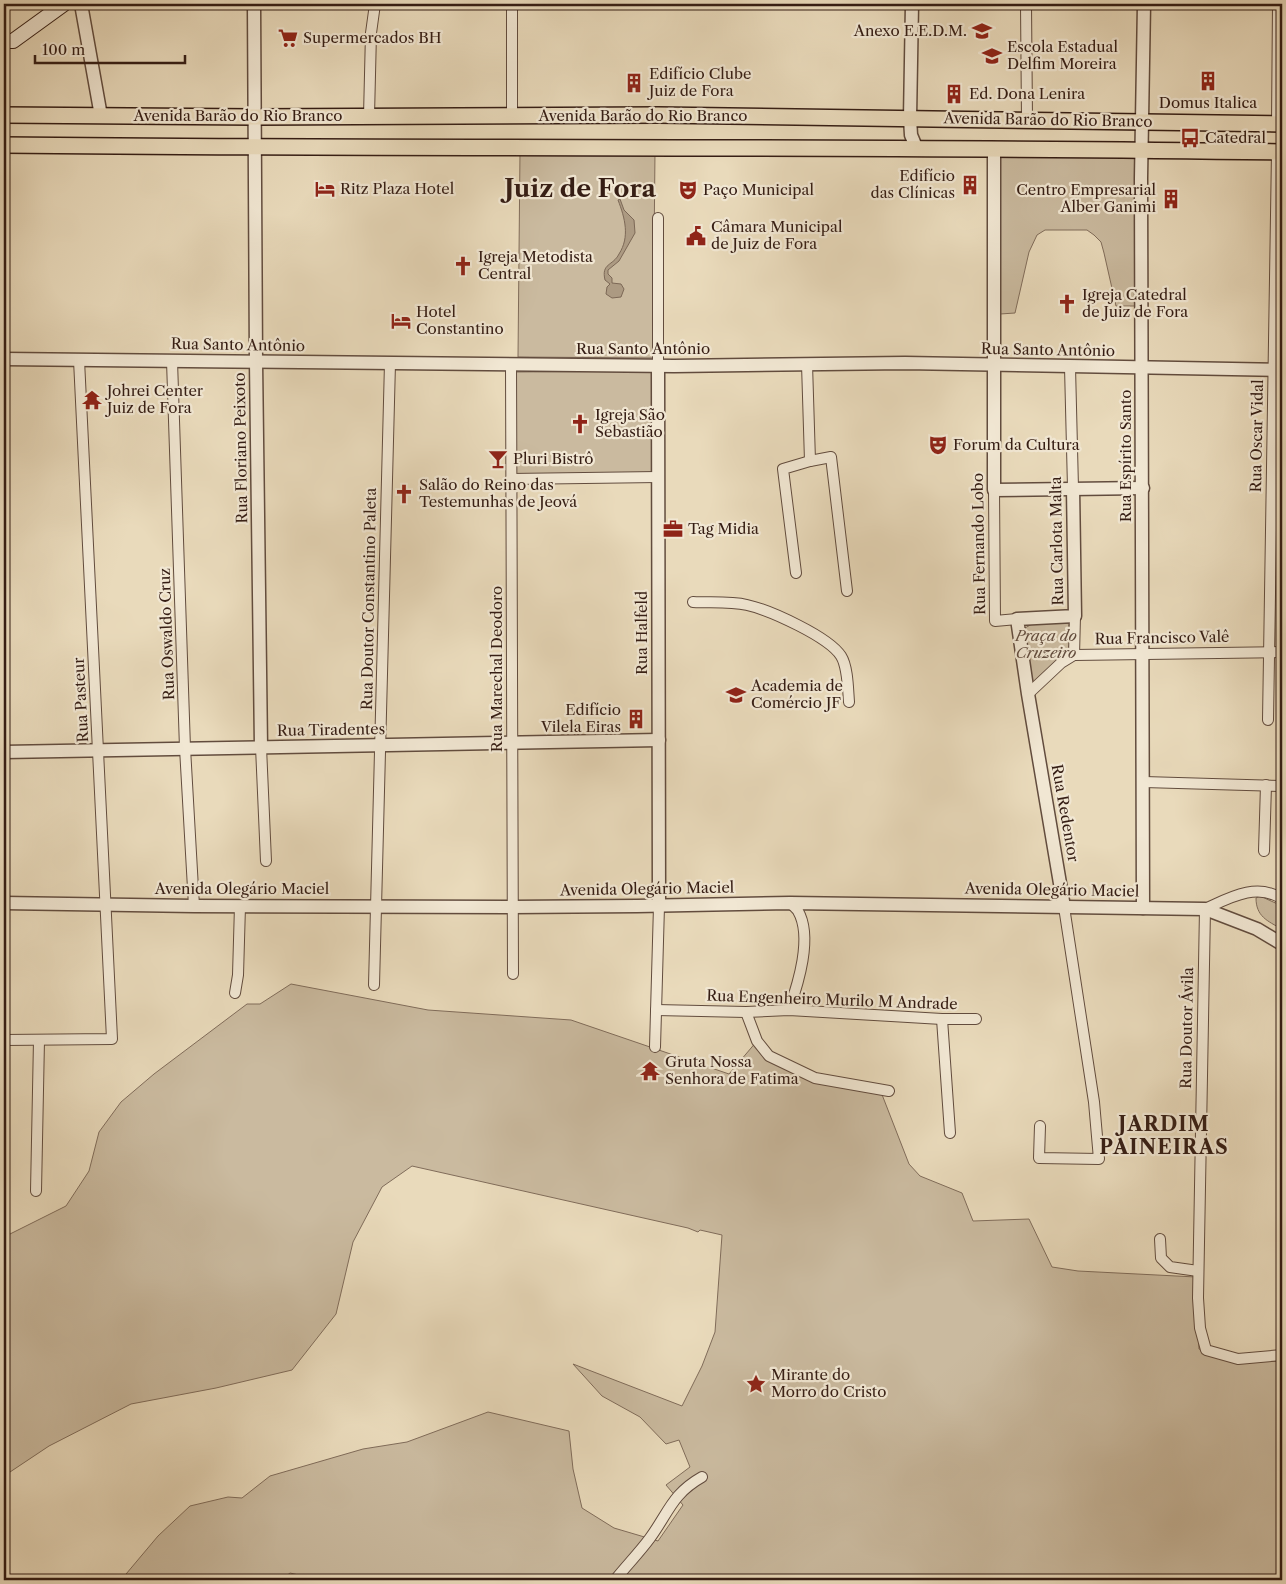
<svg xmlns="http://www.w3.org/2000/svg" width="1286" height="1584" viewBox="0 0 1286 1584" font-family="'Libre Caslon Text',serif">
  <style>
    .green { fill: #caba9f; stroke: #806c5a }
    .water { fill: #ac9a82; stroke: #7c6856 }
    .lines { fill: none; stroke-linecap: round; stroke-linejoin: round }
    .minor-casing { stroke: #624c3e; stroke-width: 12 }
    .tertiary-casing { stroke: #624c3e; stroke-width: 15 }
    .secondary-casing { stroke: #351d14; stroke-width: 16 }
    .primary-casing { stroke: #351d14; stroke-width: 18 }
    .minor { stroke: #f1e7d3; stroke-width: 10 }
    .tertiary { stroke: #f1e7d3; stroke-width: 12 }
    .secondary { stroke: #f1e7d3; stroke-width: 14 }
    .primary { stroke: #e9dabb; stroke-width: 15 }
    .labels { text-anchor: middle; stroke-width: 4.5; stroke-linejoin: round; paint-order: stroke }
    .poi-label { font-size: 15px; fill: #351d14; stroke: #f1e7d3; text-anchor: start }
    .street-label { font-size: 15px; fill: #351d14; stroke: #f1e7d3 }
    .park-label { font-size: 15px; font-style: italic; fill: #624c3e; stroke: #f1e7d3 }
    .district-label { font-size: 20px; font-weight: bold; letter-spacing: 1px; fill: #351d14; stroke: #f1e7d3 }
    .town-label { font-size: 25px; font-weight: bold; fill: #351d14; stroke: #f1e7d3 }
  </style>
  <rect width="100%" height="100%" fill="#e9dabb"/>
  <filter id="stains"><feTurbulence type="fractalNoise" baseFrequency=".004" numOctaves="4"/><feColorMatrix values="0 0 0 0 .2 0 0 0 0 .09 0 0 0 0 .02 0 0 0 .5 -.17"/></filter>
  <radialGradient id="worn" r=".72"><stop offset=".6" stop-color="#630" stop-opacity="0"/><stop offset="1" stop-color="#630" stop-opacity=".3"/></radialGradient>
  <g class="green">
    <polygon points="520,151 655,151 653,358 518,357"/>
    <polygon points="999,156 1135,157 1136,306 1116,306 1104,253 1101,242 1094,235 1087,230 1045,230 1037,235 1029,252 1015,313 1000,314"/>
    <polygon points="655,371 655,475 516,476 516,372"/>
    <path d="M 1068,621 C 1069,630 1072,640 1068,649 C 1064,662 1040,678 1029,688 L 1022,635 L 1025,628 L 1032,624 Z"/>
    <path d="M 1260,896 L 1282,906 L 1282,929 C 1267,921 1256,916 1256,898 Z"/>
    <polygon points="291,984 428,1010 571,1020 729,1074 757,1041 803,1078 881,1092 909,1164 920,1176 962,1193 973,1221 1029,1219 1052,1267 1078,1271 1196,1277 1199,1349 1235,1362 1282,1361 1282,1580 320,1580 290,1573 281,1580 121,1580 158,1536 190,1506 228,1497 242,1498 270,1476 363,1449 407,1442 488,1412 569,1431 573,1469 582,1508 614,1528 658,1541 683,1505 666,1485 690,1467 679,1440 666,1444 640,1417 602,1396 573,1364 682,1406 702,1366 715,1332 722,1235 700,1230 698,1232 688,1228 412,1166 382,1187 353,1242 336,1314 292,1370 216,1388 131,1404 49,1446 4,1476 4,1237 66,1206 89,1171 99,1132 121,1102 154,1074 247,1004 260,1004"/>
  </g>
  <path class="water" d="M 620,199 L 624,210 L 634,220 L 635,233 L 619,261 L 608,270 L 608,274 L 612,278 L 612,283 L 621,284 L 624,289 L 621,297 L 612,298 L 606,294 L 607,287 L 610,284 L 605,280 C 601,263 613,266 619,254 C 630,237 625,218 618,200 Z"/>
  <g class="lines">
    <defs>
      <g id="minor">
        <polyline points="1026,4 1027,120"/>
        <polyline points="369,116 371,33 375,4"/>
        <polyline points="512,116 512,4"/>
        <polyline points="1277,123 1278,4"/>
        <polyline points="172,361 185,748 194,906"/>
        <polyline points="511,364 513,974"/>
        <polyline points="807,364 810,461 831,457 847,591"/>
        <polyline points="658,366 658,218"/>
        <polyline points="1070,367 1073,488"/>
        <polyline points="511,479 658,477"/>
        <polyline points="994,490 995,621 1017,619"/>
        <polyline points="796,573 783,469 810,461"/>
        <path d="M 693,602 C 710,603 730,601 747,605 C 770,610 829,637 841,656 C 848,667 848,690 849,702"/>
        <polyline points="1074,655 1075,616"/>
        <polyline points="1028,694 1061,663 1074,655 1282,652"/>
        <polyline points="1268,720 1277,152"/>
        <polyline points="261,747 266,861"/>
        <polyline points="1144,782 1282,786"/>
        <polyline points="1264,851 1266,785"/>
        <path d="M 1282,899 C 1257,882 1229,898 1205,909 L 1198,1298 L 1200,1328 L 1206,1350 L 1238,1359 L 1282,1355"/>
        <polyline points="374,985 390,363"/>
        <polyline points="235,993 238,975 240,906"/>
        <polyline points="656,1010 746,1012 789,1010 942,1019 976,1019"/>
        <path d="M 789,1010 C 798,984 813,937 798,911 C 796,908 792,905 790,903"/>
        <polyline points="746,1012 757,1041 769,1056 815,1078 889,1091"/>
        <polyline points="942,1019 950,1133"/>
        <polyline points="4,1040 112,1039 79,360"/>
        <polyline points="655,1047 659,906"/>
        <polyline points="1040,1126 1039,1158 1099,1159 1094,1102 1064,907"/>
        <polyline points="36,1191 39,1040"/>
        <polyline points="1160,1239 1161,1258 1170,1267 1198,1271"/>
        <path d="M 615,1580 C 626,1566 639,1553 650,1538 C 669,1512 672,1494 702,1477"/>
      </g>
      <g id="tertiary">
        <polyline points="81,4 101,116"/>
        <polyline points="254,4 256,362 261,747"/>
        <polyline points="912,4 910,118 911,135 916,147"/>
        <polyline points="994,148 994,490 1143,488"/>
        <polyline points="4,359 674,366 905,363 1282,370"/>
        <polyline points="658,366 659,906"/>
        <polyline points="4,752 659,740"/>
        <polyline points="4,903 194,906 512,907 637,906 790,903 1205,909 1257,929 1282,944"/>
        <polyline points="1064,907 1028,694 1017,619 1075,616 1073,488"/>
        <polyline points="1143,908 1141,178 1144,4"/>
      </g>
      <polyline id="secondary" points="4,41 13,41 64,4"/>
      <g id="primary">
        <polyline points="4,115 255,117 658,115 1282,124"/>
        <path d="M 4,145 C 430,150 856,145 1282,152"/>
      </g>
    </defs>
    <use href="#minor" class="minor-casing"/>
    <use href="#tertiary" class="tertiary-casing"/>
    <use href="#secondary" class="secondary-casing"/>
    <use href="#primary" class="primary-casing"/>
    <use href="#minor" class="minor"/>
    <use href="#tertiary" class="tertiary"/>
    <use href="#secondary" class="secondary"/>
    <use href="#primary" class="primary"/>
  </g>
  <defs>
    <symbol id="school-bare" viewBox="-9 -9 18 18"><path d="M0-5L7-2L0 1L-7-2ZM-4 1L0 2.5L4 1V4Q0 6-4 4Z" fill="#8f2418" stroke="#f1e7d3" stroke-width="2.5" paint-order="stroke"/></symbol>
    <symbol id="supermarket-bare" viewBox="-9 -9 18 18"><path d="M-6-5.5h2.5l.6 2H6L4.5 2H-2.5L-4.4-4H-6ZM-1.5 3.2a1.3 1.3 0 1 0 .1 0ZM3 3.2a1.3 1.3 0 1 0 .1 0Z" fill="#8f2418" stroke="#f1e7d3" stroke-width="2.5" paint-order="stroke"/></symbol>
    <symbol id="building-bare" viewBox="-9 -9 18 18"><path d="M-4-6H4V6H1V3H-1V6H-4ZM-2.5-4.3h1.7v1.8h-1.7ZM.8-4.3h1.7v1.8H.8ZM-2.5-1h1.7V.8h-1.7ZM.8-1h1.7V.8H.8Z" fill="#8f2418" stroke="#f1e7d3" stroke-width="2.5" paint-order="stroke"/></symbol>
    <symbol id="bus-bare" viewBox="-9 -9 18 18"><path d="M-5-6H5V4H4V6H2V4H-2V6H-4V4H-5ZM-3.5-4V0h7V-4ZM-3.5 1.2v1.5H-2V1.2ZM2 1.2v1.5H3.5V1.2Z" fill="#8f2418" stroke="#f1e7d3" stroke-width="2.5" paint-order="stroke"/></symbol>
    <symbol id="hotel-bare" viewBox="-9 -9 18 18"><path d="M-6-4.5h1.5V1H6V5H4.5V3h-9V5H-6ZM-4 0a1.8 1.8 0 1 1 3.6 0ZM.5 0V-2.5h3Q6-2.5 6 0Z" fill="#8f2418" stroke="#f1e7d3" stroke-width="2.5" paint-order="stroke"/></symbol>
    <symbol id="theatre-bare" viewBox="-9 -9 18 18"><path d="M-5-5.5Q0-4 5-5.5V0Q5 5 0 6Q-5 5-5 0ZM-3.3-2.5H-1v1.5H-3.3ZM1-2.5H3.3v1.5H1ZM-2.8 1Q0 5.5 2.8 1Z" fill="#8f2418" stroke="#f1e7d3" stroke-width="2.5" paint-order="stroke"/></symbol>
    <symbol id="civic-bare" viewBox="-9 -9 18 18"><path d="M-.6-6.5H3V-4.5H.6V-3L4-1V1h2V6H-6V1h2V-1L-.6-3ZM-1.2 2.5V6h2.4V2.5Z" fill="#8f2418" stroke="#f1e7d3" stroke-width="2.5" paint-order="stroke"/></symbol>
    <symbol id="church-bare" viewBox="-9 -9 18 18"><path d="M-1.2-6h2.4v3.5h3.3v2.4h-3.3V6h-2.4V-.1h-3.3v-2.4h3.3Z" fill="#8f2418" stroke="#f1e7d3" stroke-width="2.5" paint-order="stroke"/></symbol>
    <symbol id="temple-bare" viewBox="-9 -9 18 18"><path d="M0-6L5-2H3V0L6.5 2.5H4V6H1.5V3h-3V6H-4V2.5H-6.5L-3 0V-2H-5Z" fill="#8f2418" stroke="#f1e7d3" stroke-width="2.5" paint-order="stroke"/></symbol>
    <symbol id="bar-bare" viewBox="-9 -9 18 18"><path d="M-6-5H6L.8 .8V4.5H3.5V6h-7V4.5H-.8V.8Z" fill="#8f2418" stroke="#f1e7d3" stroke-width="2.5" paint-order="stroke"/></symbol>
    <symbol id="office-bare" viewBox="-9 -9 18 18"><path d="M-6-3h4V-5.5h4V-3h4V5H-6ZM-1-4.5V-3h2v-1.5ZM-6 0V1H6V0Z" fill="#8f2418" stroke="#f1e7d3" stroke-width="2.5" paint-order="stroke"/></symbol>
    <symbol id="sight-bare" viewBox="-9 -9 18 18"><path d="M0-6L1.8-2.2L6-1.7L2.9 1.2L3.7 5.4L0 3.3L-3.7 5.4L-2.9 1.2L-6-1.7L-1.8-2.2Z" fill="#8f2418" stroke="#f1e7d3" stroke-width="2.5" paint-order="stroke"/></symbol>
  </defs>
  <g fill-rule="evenodd">
    <use href="#school-bare" x="968" y="17" width="28" height="28"/>
    <use href="#supermarket-bare" x="274" y="24" width="28" height="28"/>
    <use href="#school-bare" x="978" y="42" width="28" height="28"/>
    <use href="#building-bare" x="1194" y="67" width="28" height="28"/>
    <use href="#building-bare" x="620" y="69" width="28" height="28"/>
    <use href="#building-bare" x="940" y="80" width="28" height="28"/>
    <use href="#bus-bare" x="1176" y="124" width="28" height="28"/>
    <use href="#building-bare" x="956" y="171" width="28" height="28"/>
    <use href="#hotel-bare" x="311" y="175" width="28" height="28"/>
    <use href="#theatre-bare" x="674" y="176" width="28" height="28"/>
    <use href="#building-bare" x="1157" y="185" width="28" height="28"/>
    <use href="#civic-bare" x="682" y="222" width="28" height="28"/>
    <use href="#church-bare" x="449" y="252" width="28" height="28"/>
    <use href="#church-bare" x="1053" y="290" width="28" height="28"/>
    <use href="#hotel-bare" x="387" y="307" width="28" height="28"/>
    <use href="#temple-bare" x="78" y="386" width="28" height="28"/>
    <use href="#church-bare" x="566" y="410" width="28" height="28"/>
    <use href="#theatre-bare" x="924" y="431" width="28" height="28"/>
    <use href="#bar-bare" x="484" y="445" width="28" height="28"/>
    <use href="#church-bare" x="390" y="480" width="28" height="28"/>
    <use href="#office-bare" x="659" y="515" width="28" height="28"/>
    <use href="#school-bare" x="722" y="681" width="28" height="28"/>
    <use href="#building-bare" x="622" y="705" width="28" height="28"/>
    <use href="#temple-bare" x="636" y="1057" width="28" height="28"/>
    <use href="#sight-bare" x="742" y="1370" width="28" height="28"/>
  </g>
  <g class="labels">
    <g class="poi-label">
      <text x="967" y="36" text-anchor="end">Anexo E.E.D.M.</text>
      <text x="303" y="43">Supermercados BH</text>
      <text x="1007" y="52">Escola Estadual<tspan x="1007" dy="17">Delfim Moreira</tspan></text>
      <text x="649" y="79">Edifício Clube<tspan x="649" dy="17">Juiz de Fora</tspan></text>
      <text x="969" y="99">Ed. Dona Lenira</text>
      <text x="1208" y="108" text-anchor="middle">Domus Italica</text>
      <text x="1205" y="143">Catedral</text>
      <text x="955" y="181" text-anchor="end">Edifício<tspan x="955" dy="17">das Clínicas</tspan></text>
      <text x="340" y="194">Ritz Plaza Hotel</text>
      <text x="703" y="195">Paço Municipal</text>
      <text x="1156" y="195" text-anchor="end">Centro Empresarial<tspan x="1156" dy="17">Alber Ganimi</tspan></text>
      <text x="711" y="232">Câmara Municipal<tspan x="711" dy="17">de Juiz de Fora</tspan></text>
      <text x="478" y="262">Igreja Metodista<tspan x="478" dy="17">Central</tspan></text>
      <text x="1082" y="300">Igreja Catedral<tspan x="1082" dy="17">de Juiz de Fora</tspan></text>
      <text x="416" y="317">Hotel<tspan x="416" dy="17">Constantino</tspan></text>
      <text x="107" y="396">Johrei Center<tspan x="107" dy="17">Juiz de Fora</tspan></text>
      <text x="595" y="420">Igreja São<tspan x="595" dy="17">Sebastião</tspan></text>
      <text x="953" y="450">Forum da Cultura</text>
      <text x="513" y="464">Pluri Bistrô</text>
      <text x="419" y="490">Salão do Reino das<tspan x="419" dy="17">Testemunhas de Jeová</tspan></text>
      <text x="688" y="534">Tag Midia</text>
      <text x="751" y="691">Academia de<tspan x="751" dy="17">Comércio JF</tspan></text>
      <text x="621" y="715" text-anchor="end">Edifício<tspan x="621" dy="17">Vilela Eiras</tspan></text>
      <text x="665" y="1067">Gruta Nossa<tspan x="665" dy="17">Senhora de Fatima</tspan></text>
      <text x="771" y="1380">Mirante do<tspan x="771" dy="17">Morro do Cristo</tspan></text>
    </g>
    <g class="street-label">
      <text x="238" y="121">Avenida Barão do Rio Branco</text>
      <text x="643" y="121">Avenida Barão do Rio Branco</text>
      <text transform="translate(1048 120) rotate(1)" y="5">Avenida Barão do Rio Branco</text>
      <text transform="translate(238 345) rotate(1)" y="5">Rua Santo Antônio</text>
      <text x="643" y="354">Rua Santo Antônio</text>
      <text transform="translate(1048 350) rotate(1)" y="5">Rua Santo Antônio</text>
      <text transform="translate(1257 436) rotate(-89)" y="5">Rua Oscar Vidal</text>
      <text transform="translate(241 448) rotate(-91)" y="5">Rua Floriano Peixoto</text>
      <text transform="translate(1126 456) rotate(-90)" y="5">Rua Espírito Santo</text>
      <text transform="translate(1057 541) rotate(-91)" y="5">Rua Carlota Malta</text>
      <text transform="translate(979 544) rotate(-91)" y="5">Rua Fernando Lobo</text>
      <text transform="translate(369 599) rotate(-89)" y="5">Rua Doutor Constantino Paleta</text>
      <text transform="translate(642 633) rotate(-90)" y="5">Rua Halfeld</text>
      <text transform="translate(167 634) rotate(-92)" y="5">Rua Oswaldo Cruz</text>
      <text transform="translate(1162 638) rotate(-1)" y="5">Rua Francisco Valê</text>
      <text transform="translate(497 669) rotate(-90)" y="5">Rua Marechal Deodoro</text>
      <text transform="translate(81 700) rotate(-93)" y="5">Rua Pasteur</text>
      <text transform="translate(331 730) rotate(-1)" y="5">Rua Tiradentes</text>
      <text transform="translate(1065 813) rotate(80)" y="5">Rua Redentor</text>
      <text x="242" y="894">Avenida Olegário Maciel</text>
      <text transform="translate(647 889) rotate(-1)" y="5">Avenida Olegário Maciel</text>
      <text transform="translate(1052 890) rotate(1)" y="5">Avenida Olegário Maciel</text>
      <text transform="translate(832 1000) rotate(2)" y="5">Rua Engenheiro Murilo M Andrade</text>
      <text transform="translate(1187 1028) rotate(-89)" y="5">Rua Doutor Ávila</text>
    </g>
    <g class="park-label">
      <text x="1046" y="641">Praça do<tspan x="1046" dy="17">Cruzeiro</tspan></text>
    </g>
    <g class="district-label">
      <text x="1164" y="1131">JARDIM<tspan x="1164" dy="23">PAINEIRAS</tspan></text>
    </g>
    <g class="town-label">
      <text x="580" y="197">Juiz de Fora</text>
    </g>
  </g>
  <rect width="1286" height="1584" fill="none" stroke="#e9dabb" stroke-width="20"/>
  <rect x="5" y="5" width="1276" height="1574" fill="none" stroke="#351d14" stroke-width="2.5"/>
  <rect x="10" y="10" width="1266" height="1564" fill="none" stroke="#351d14"/>
  <path d="M35 55v8h150v-8" fill="none" stroke="#351d14" stroke-width="2.5"/>
  <text x="42" y="55" font-size="15" fill="#351d14" stroke="#f1e7d3" stroke-width="4" paint-order="stroke">100 m</text>
  <rect width="100%" height="100%" filter="url(#stains)"/>
  <rect width="100%" height="100%" fill="url(#worn)"/>
</svg>
